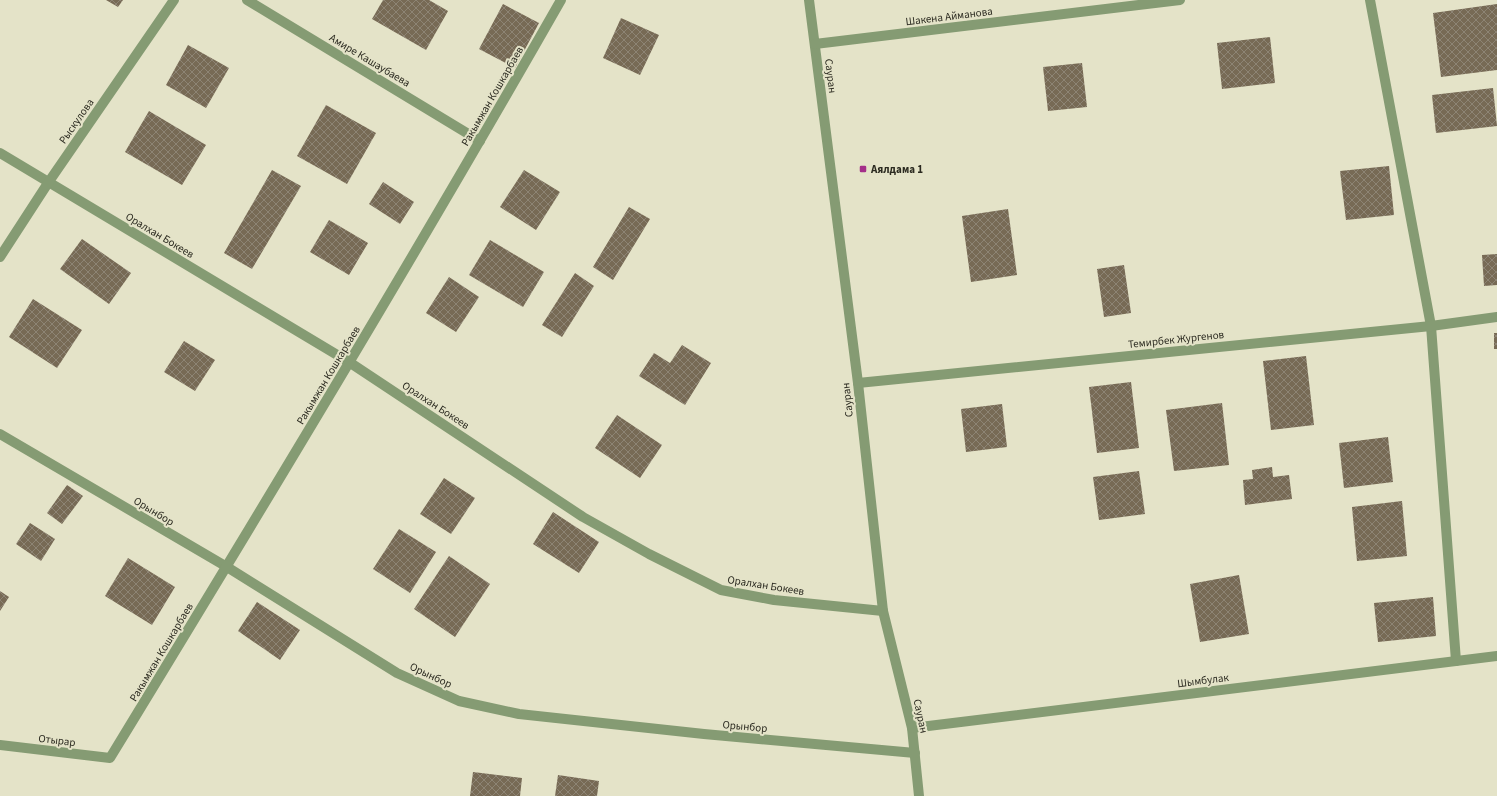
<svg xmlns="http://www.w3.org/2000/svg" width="1497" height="796" viewBox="0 0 1497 796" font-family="'Source Sans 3',sans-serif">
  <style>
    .building { fill: url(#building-cross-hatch) }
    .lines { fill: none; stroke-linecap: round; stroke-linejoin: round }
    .service { stroke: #859b73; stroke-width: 10 }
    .minor { stroke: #859b73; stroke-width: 10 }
    .poi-dot { fill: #a42f89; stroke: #e4e3c8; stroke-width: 1.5 }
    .labels { text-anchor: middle; stroke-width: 4; stroke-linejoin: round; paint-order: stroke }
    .street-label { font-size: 11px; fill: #2b2a20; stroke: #e4e3c8 }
    .poi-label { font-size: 11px; font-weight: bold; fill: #2b2a20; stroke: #e4e3c8; text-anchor: start }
  </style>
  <defs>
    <pattern id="building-cross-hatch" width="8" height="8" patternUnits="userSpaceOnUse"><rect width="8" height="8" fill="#776a55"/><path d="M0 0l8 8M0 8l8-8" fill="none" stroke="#8d8474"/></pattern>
  </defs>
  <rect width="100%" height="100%" fill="#e4e3c8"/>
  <g class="building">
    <polygon points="106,0 123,0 118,7"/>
    <polygon points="383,0 429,0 448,11 426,50 372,19"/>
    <polygon points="503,4 539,23 515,68 479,49"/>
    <polygon points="1497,4 1497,70 1441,77 1433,13"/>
    <polygon points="621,18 659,35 640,75 603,58"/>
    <polygon points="1270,37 1275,83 1222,89 1217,43"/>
    <polygon points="188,45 229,68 206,108 166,85"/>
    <polygon points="1082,63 1087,107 1048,111 1043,67"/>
    <polygon points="1493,88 1497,126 1436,133 1432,95"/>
    <polygon points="326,105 376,133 347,184 297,156"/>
    <polygon points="149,111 206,145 182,185 125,152"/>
    <polygon points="1389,166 1394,215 1346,220 1340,171"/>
    <polygon points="272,170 301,186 252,269 224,253"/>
    <polygon points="524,170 560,192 536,230 500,207"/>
    <polygon points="383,182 414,202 400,224 369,204"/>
    <polygon points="629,207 650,219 613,280 593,267"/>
    <polygon points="1008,209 1017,275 971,282 962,216"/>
    <polygon points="329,220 368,243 349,275 310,252"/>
    <polygon points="82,239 131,273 109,304 60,269"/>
    <polygon points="490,240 544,272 523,307 469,275"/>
    <polygon points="1497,254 1497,285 1484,286 1482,255"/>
    <polygon points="1124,265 1131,313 1104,317 1097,269"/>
    <polygon points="575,273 594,286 562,337 542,325"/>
    <polygon points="449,277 479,297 456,332 426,313"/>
    <polygon points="33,299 82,330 57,368 9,337"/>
    <rect x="1494" y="333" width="3" height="16"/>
    <polygon points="184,341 215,360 195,391 164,372"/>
    <polygon points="682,345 711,363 685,405 639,376 654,353 670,363"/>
    <polygon points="1306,356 1314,425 1271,430 1263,361"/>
    <polygon points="1131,382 1139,448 1097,453 1089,387"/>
    <polygon points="1222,403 1229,465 1174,471 1166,410"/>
    <polygon points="1002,404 1007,447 966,452 961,409"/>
    <polygon points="617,415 662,445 640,478 595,448"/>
    <polygon points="1388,437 1393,482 1344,488 1339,443"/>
    <polygon points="1272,467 1273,477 1289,475 1292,499 1245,505 1243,480 1253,479 1252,470"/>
    <polygon points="1139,471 1145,514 1099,520 1093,477"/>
    <polygon points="444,478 475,498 451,534 420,514"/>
    <polygon points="67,485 83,496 62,524 47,513"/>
    <polygon points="1402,501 1407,556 1357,561 1352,507"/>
    <polygon points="553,512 599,542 579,573 533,544"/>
    <polygon points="30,523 55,539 41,561 16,544"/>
    <polygon points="399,529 436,552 410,593 373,569"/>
    <polygon points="449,556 490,584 455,637 414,609"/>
    <polygon points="128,558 175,587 152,625 105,596"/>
    <polygon points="1239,575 1249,634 1200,642 1190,584"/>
    <polygon points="0,591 9,597 0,611"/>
    <polygon points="1433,597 1436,636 1378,642 1374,603"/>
    <polygon points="257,602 300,630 280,660 238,631"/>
    <polygon points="473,772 522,778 520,796 470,796"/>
    <polygon points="558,775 599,781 597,796 555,796"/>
  </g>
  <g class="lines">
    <polyline class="service" points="1370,0 1431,326 1456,661"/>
    <g class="minor">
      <polyline points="247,0 480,141"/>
      <polyline points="809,0 858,383 883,611 912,728 919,796"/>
      <polyline points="815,44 1180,0"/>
      <polyline points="0,153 349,362 583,517 649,554 721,590 774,600 883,611"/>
      <polyline points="0,257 48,183 174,0"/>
      <polyline points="858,383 1431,326 1497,317"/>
      <polyline points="0,434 227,567 397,673 459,701 519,714 704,734 915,753"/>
      <polyline points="912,728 1497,656"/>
      <path d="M 0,745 L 110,758 C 263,507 415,256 561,0"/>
    </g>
  </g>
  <rect class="poi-dot" x="859" y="165" width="8" height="8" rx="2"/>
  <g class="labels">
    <g class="street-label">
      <text transform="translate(949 16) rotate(-7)" y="4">Шакена Айманова</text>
      <text transform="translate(370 60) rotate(31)" y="4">Амире Кашаубаева</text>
      <text transform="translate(831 76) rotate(83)" y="4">Сауран</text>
      <text transform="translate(492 96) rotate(-60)" y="4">Ракымжан Кошкарбаев</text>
      <text transform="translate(76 121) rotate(-55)" y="4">Рыскулова</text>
      <text transform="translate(160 235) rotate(31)" y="4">Оралхан Бокеев</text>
      <text transform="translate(1176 339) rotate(-6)" y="4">Темирбек Жургенов</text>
      <text transform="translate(328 375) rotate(-59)" y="4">Ракымжан Кошкарбаев</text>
      <text transform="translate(847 400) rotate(-96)" y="4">Сауран</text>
      <text transform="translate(436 405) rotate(33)" y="4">Оралхан Бокеев</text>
      <text transform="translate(154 511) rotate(31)" y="4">Орынбор</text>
      <text transform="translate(766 585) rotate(9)" y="4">Оралхан Бокеев</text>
      <text transform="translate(161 652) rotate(-59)" y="4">Ракымжан Кошкарбаев</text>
      <text transform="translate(431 675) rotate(25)" y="4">Орынбор</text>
      <text transform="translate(1203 680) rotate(-7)" y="4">Шымбулак</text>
      <text transform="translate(921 716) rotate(78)" y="4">Сауран</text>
      <text transform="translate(745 726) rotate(5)" y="4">Орынбор</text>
      <text transform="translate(57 740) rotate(7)" y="4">Отырар</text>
    </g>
    <g class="poi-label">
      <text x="871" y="173">Аялдама 1</text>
    </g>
  </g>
</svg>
